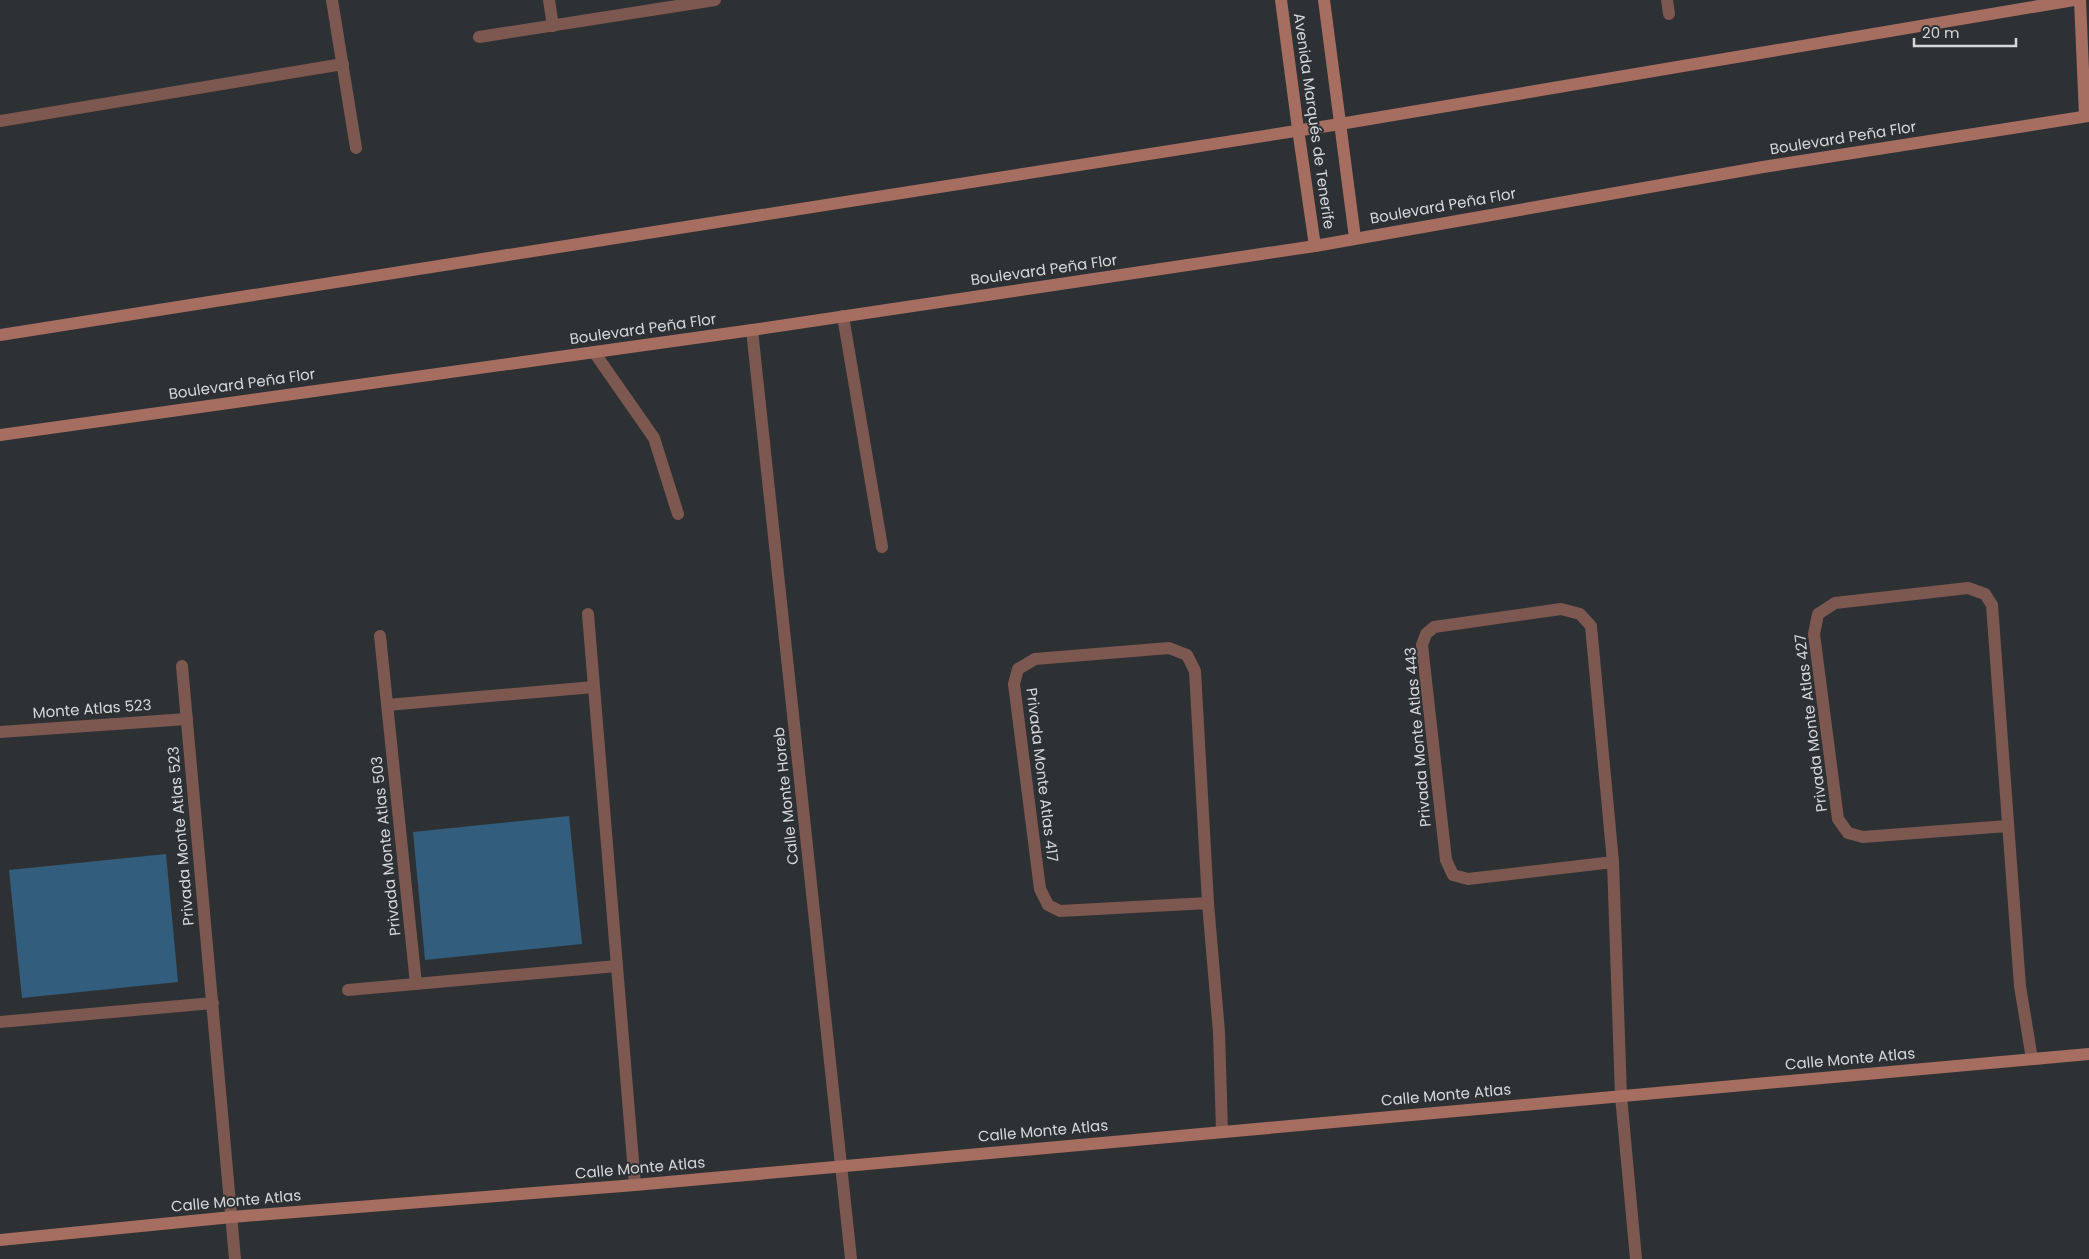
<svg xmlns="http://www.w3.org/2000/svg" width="2089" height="1259" viewBox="0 0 2089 1259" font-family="Poppins,sans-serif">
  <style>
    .green { fill: #335d7d }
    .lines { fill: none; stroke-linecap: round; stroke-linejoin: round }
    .lane { stroke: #7c5850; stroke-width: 12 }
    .street { stroke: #7c5850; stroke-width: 12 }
    .secondary { stroke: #a66d61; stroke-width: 12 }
    .labels { text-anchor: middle; stroke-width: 4; stroke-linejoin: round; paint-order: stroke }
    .street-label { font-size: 15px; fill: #d5d7d8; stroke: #2e3133 }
  </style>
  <rect width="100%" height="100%" fill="#2e3133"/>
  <g class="green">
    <polygon points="569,816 582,944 425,960 413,832"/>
    <polygon points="166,854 178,982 22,998 9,870"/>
  </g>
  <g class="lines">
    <g class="lane">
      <polyline points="843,316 882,547"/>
      <polyline points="594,352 654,438 678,514"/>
    </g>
    <g class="street">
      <polyline points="332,0 356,148"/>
      <polyline points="549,0 553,26"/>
      <polyline points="1667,0 1669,14"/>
      <polyline points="479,37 715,0"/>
      <polyline points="0,121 343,64"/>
      <polyline points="752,330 851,1259"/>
      <polyline points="588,614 635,1185"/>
      <polyline points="380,636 416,984"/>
      <polyline points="182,666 235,1259"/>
      <polyline points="387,705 594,687"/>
      <polyline points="0,732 187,719"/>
      <polyline points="2007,826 1863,837 1848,833 1838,819 1814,634 1818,614 1835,603 1968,588 1985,594 1992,605 2020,986 2032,1059"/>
      <polyline points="1613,862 1468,879 1453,875 1446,860 1422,645 1426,634 1434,627 1561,609 1580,614 1591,626 1613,862 1621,1096 1636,1259"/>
      <polyline points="1208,903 1060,911 1048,905 1040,889 1014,684 1018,669 1035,659 1169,648 1187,655 1195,671 1208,903 1219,1032 1222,1131"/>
      <polyline points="348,990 617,966"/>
      <polyline points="0,1022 213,1003"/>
    </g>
    <g class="secondary">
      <polyline points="1281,0 1298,129 1315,246"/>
      <polyline points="1324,0 1355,238"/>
      <polyline points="2080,0 2085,116"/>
      <polyline points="0,335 1340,124 2074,0"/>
      <polyline points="0,435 752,330 1315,246 1763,167 2089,116"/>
      <polyline points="0,1240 232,1217 635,1185 2089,1054"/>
    </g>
  </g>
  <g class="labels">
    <g class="street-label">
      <text transform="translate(1314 121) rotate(82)" y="5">Avenida Marqués de Tenerife</text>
      <text transform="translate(1843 138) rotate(-9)" y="5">Boulevard Peña Flor</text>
      <text transform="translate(1443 206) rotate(-10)" y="5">Boulevard Peña Flor</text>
      <text transform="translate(1044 270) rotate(-8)" y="5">Boulevard Peña Flor</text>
      <text transform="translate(643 329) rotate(-8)" y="5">Boulevard Peña Flor</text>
      <text transform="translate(242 384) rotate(-8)" y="5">Boulevard Peña Flor</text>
      <text transform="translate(92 709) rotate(-4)" y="5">Monte Atlas 523</text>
      <text transform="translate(1811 723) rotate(-97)" y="5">Privada Monte Atlas 427</text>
      <text transform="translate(1418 737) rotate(-95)" y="5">Privada Monte Atlas 443</text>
      <text transform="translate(1042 775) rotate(83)" y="5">Privada Monte Atlas 417</text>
      <text transform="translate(786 796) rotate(-96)" y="5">Calle Monte Horeb</text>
      <text transform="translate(181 836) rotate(-95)" y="5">Privada Monte Atlas 523</text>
      <text transform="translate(386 846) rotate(-96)" y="5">Privada Monte Atlas 503</text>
      <text transform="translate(1850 1059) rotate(-5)" y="5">Calle Monte Atlas</text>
      <text transform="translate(1446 1095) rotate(-5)" y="5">Calle Monte Atlas</text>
      <text transform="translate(1043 1131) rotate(-5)" y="5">Calle Monte Atlas</text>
      <text transform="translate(640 1168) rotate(-5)" y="5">Calle Monte Atlas</text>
      <text transform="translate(236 1201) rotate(-5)" y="5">Calle Monte Atlas</text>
    </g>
  </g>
  <path d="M1914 38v8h102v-8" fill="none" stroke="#d5d7d8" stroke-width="2.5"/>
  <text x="1922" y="38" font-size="15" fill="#d5d7d8" stroke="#2e3133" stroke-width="4" paint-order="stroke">20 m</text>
</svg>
